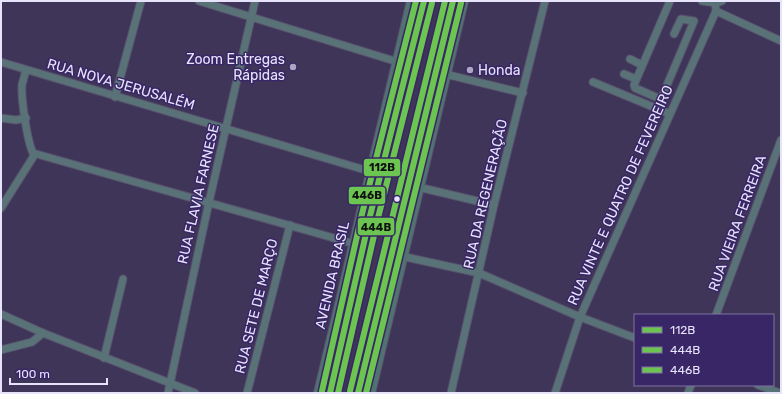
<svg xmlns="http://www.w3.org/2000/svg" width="782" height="394" viewBox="0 0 782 394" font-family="Rubik,sans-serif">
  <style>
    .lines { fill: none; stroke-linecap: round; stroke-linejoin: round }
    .minor-casing { stroke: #57506c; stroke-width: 9 }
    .trunk-casing { stroke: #57506c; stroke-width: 14 }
    .motorway-casing { stroke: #57506c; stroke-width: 15 }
    .minor { stroke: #597277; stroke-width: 7 }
    .trunk { stroke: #527272; stroke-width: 12 }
    .motorway { stroke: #4e7070; stroke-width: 13 }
    .bus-1-casing { stroke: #382667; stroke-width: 9 }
    .bus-2-casing { stroke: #382667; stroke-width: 9 }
    .bus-3-casing { stroke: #382667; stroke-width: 9 }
    .bus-1 { stroke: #6bc550; stroke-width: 6 }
    .bus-2 { stroke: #6bc550; stroke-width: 6 }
    .bus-3 { stroke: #6bc550; stroke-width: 6 }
    .poi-dot { fill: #aca6c2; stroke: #382667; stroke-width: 1.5 }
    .bus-dot { fill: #e7e3fb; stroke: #382667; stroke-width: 1.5 }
    .labels { text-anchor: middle; stroke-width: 3; stroke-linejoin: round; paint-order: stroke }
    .poi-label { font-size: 14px; fill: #e7e3fb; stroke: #382667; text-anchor: end }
    .street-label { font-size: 14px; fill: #e7e3fb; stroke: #382667 }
    .line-badge { stroke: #382667; stroke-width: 1.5 }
    .pale-badge-label { font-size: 11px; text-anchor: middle; font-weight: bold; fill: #111 }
  </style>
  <rect width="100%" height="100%" fill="#3e3558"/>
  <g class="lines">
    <defs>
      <g id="minor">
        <polyline points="199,1 398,62"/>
        <polyline points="670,1 634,85 635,88 658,98 662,97 694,21 681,19 674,34"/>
        <polyline points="702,1 716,3 722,1"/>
        <polyline points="716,11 781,41"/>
        <polyline points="630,59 642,65"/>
        <polyline points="1,62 372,172"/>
        <path d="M 26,70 C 25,75 23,80 22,85 C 21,98 27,141 33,153 L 355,244"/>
        <polyline points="445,74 523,93"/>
        <polyline points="624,74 636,79"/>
        <polyline points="593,82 670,114"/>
        <polyline points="115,97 141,1"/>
        <polyline points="1,118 16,120 26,118"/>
        <polyline points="418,187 494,205"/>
        <polyline points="1,208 35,154"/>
        <polyline points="401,256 479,273 580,317 635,338"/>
        <polyline points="1,314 43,333 195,393"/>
        <polyline points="716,315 781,140"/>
        <polyline points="1,350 32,342 43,333"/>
        <polyline points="104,358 123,279"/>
        <polyline points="758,385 780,393"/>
        <polyline points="168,393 209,202 255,1"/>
        <polyline points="247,393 290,225"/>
        <polyline points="451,393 494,205 545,1"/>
        <polyline points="555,393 580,317 716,11 715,1"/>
        <polyline points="688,393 691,385"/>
      </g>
      <g id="trunk">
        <polyline points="320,393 413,1"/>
        <polyline points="369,393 462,1"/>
      </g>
      <g id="motorway">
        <polyline points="330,393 370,216 424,1"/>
        <polyline points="358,393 453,1"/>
      </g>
    </defs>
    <use href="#minor" class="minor-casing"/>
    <use href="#trunk" class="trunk-casing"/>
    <use href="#motorway" class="motorway-casing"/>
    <use href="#minor" class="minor"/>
    <use href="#trunk" class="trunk"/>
    <use href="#motorway" class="motorway"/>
    <defs>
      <g id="bus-1">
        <polyline points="330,393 370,216 424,1"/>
        <polyline points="358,393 453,1"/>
      </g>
      <g id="bus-2">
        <polyline points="338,393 378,218 432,3"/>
        <polyline points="366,393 461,3"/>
      </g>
      <g id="bus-3">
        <polyline points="322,391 362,214 416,1"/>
        <polyline points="350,391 445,1"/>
      </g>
    </defs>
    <use href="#bus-1" class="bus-1-casing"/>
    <use href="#bus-2" class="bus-2-casing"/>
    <use href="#bus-3" class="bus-3-casing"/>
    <use href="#bus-1" class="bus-1"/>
    <use href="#bus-2" class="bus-2"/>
    <use href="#bus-3" class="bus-3"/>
  </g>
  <g class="poi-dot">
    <circle cx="293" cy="67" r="4"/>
    <circle cx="470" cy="70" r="4"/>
  </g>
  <circle class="bus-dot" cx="397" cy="199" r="3.5"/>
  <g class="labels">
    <g class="poi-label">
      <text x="285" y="64">Zoom Entregas<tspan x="285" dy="16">Rápidas</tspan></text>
      <text x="478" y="75" text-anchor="start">Honda</text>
    </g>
    <g class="street-label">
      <text transform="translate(121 84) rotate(16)" y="5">RUA NOVA JERUSALÉM</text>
      <text transform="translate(198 194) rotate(-77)" y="5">RUA FLAVIA FARNESE</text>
      <text transform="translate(485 194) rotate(-77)" y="5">RUA DA REGENERAÇÃO</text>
      <text transform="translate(620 195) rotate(-66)" y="5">RUA VINTE E QUATRO DE FEVEREIRO</text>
      <text transform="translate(737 223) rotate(-70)" y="5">RUA VIEIRA FERREIRA</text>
      <text transform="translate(332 275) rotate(-77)" y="5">AVENIDA BRASIL</text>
      <text transform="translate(256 306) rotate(-76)" y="5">RUA SETE DE MARÇO</text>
    </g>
  </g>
  <g class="line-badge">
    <rect x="363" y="158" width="38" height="19" rx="4" fill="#6bc550"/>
    <rect x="348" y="186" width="38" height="19" rx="4" fill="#6bc550"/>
    <rect x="357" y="217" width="38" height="19" rx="4" fill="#6bc550"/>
  </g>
  <g class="pale-badge-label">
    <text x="382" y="171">112B</text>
    <text x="367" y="199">446B</text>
    <text x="376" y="231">444B</text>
  </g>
  <rect width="782" height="394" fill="none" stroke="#e7e3fb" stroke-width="4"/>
  <rect x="634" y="314" width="140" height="72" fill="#382667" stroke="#7e72a2"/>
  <rect x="642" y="327" width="20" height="6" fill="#6bc550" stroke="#7e72a2"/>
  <text x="670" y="334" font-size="12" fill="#e7e3fb">112B</text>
  <rect x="642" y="347" width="20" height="6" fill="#6bc550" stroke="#7e72a2"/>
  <text x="670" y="354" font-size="12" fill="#e7e3fb">444B</text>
  <rect x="642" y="367" width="20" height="6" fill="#6bc550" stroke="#7e72a2"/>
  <text x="670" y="374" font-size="12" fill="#e7e3fb">446B</text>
  <path d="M10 378v6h97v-6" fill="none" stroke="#e7e3fb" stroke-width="2"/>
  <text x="16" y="378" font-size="12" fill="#e7e3fb" stroke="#382667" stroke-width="3" paint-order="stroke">100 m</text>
</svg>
